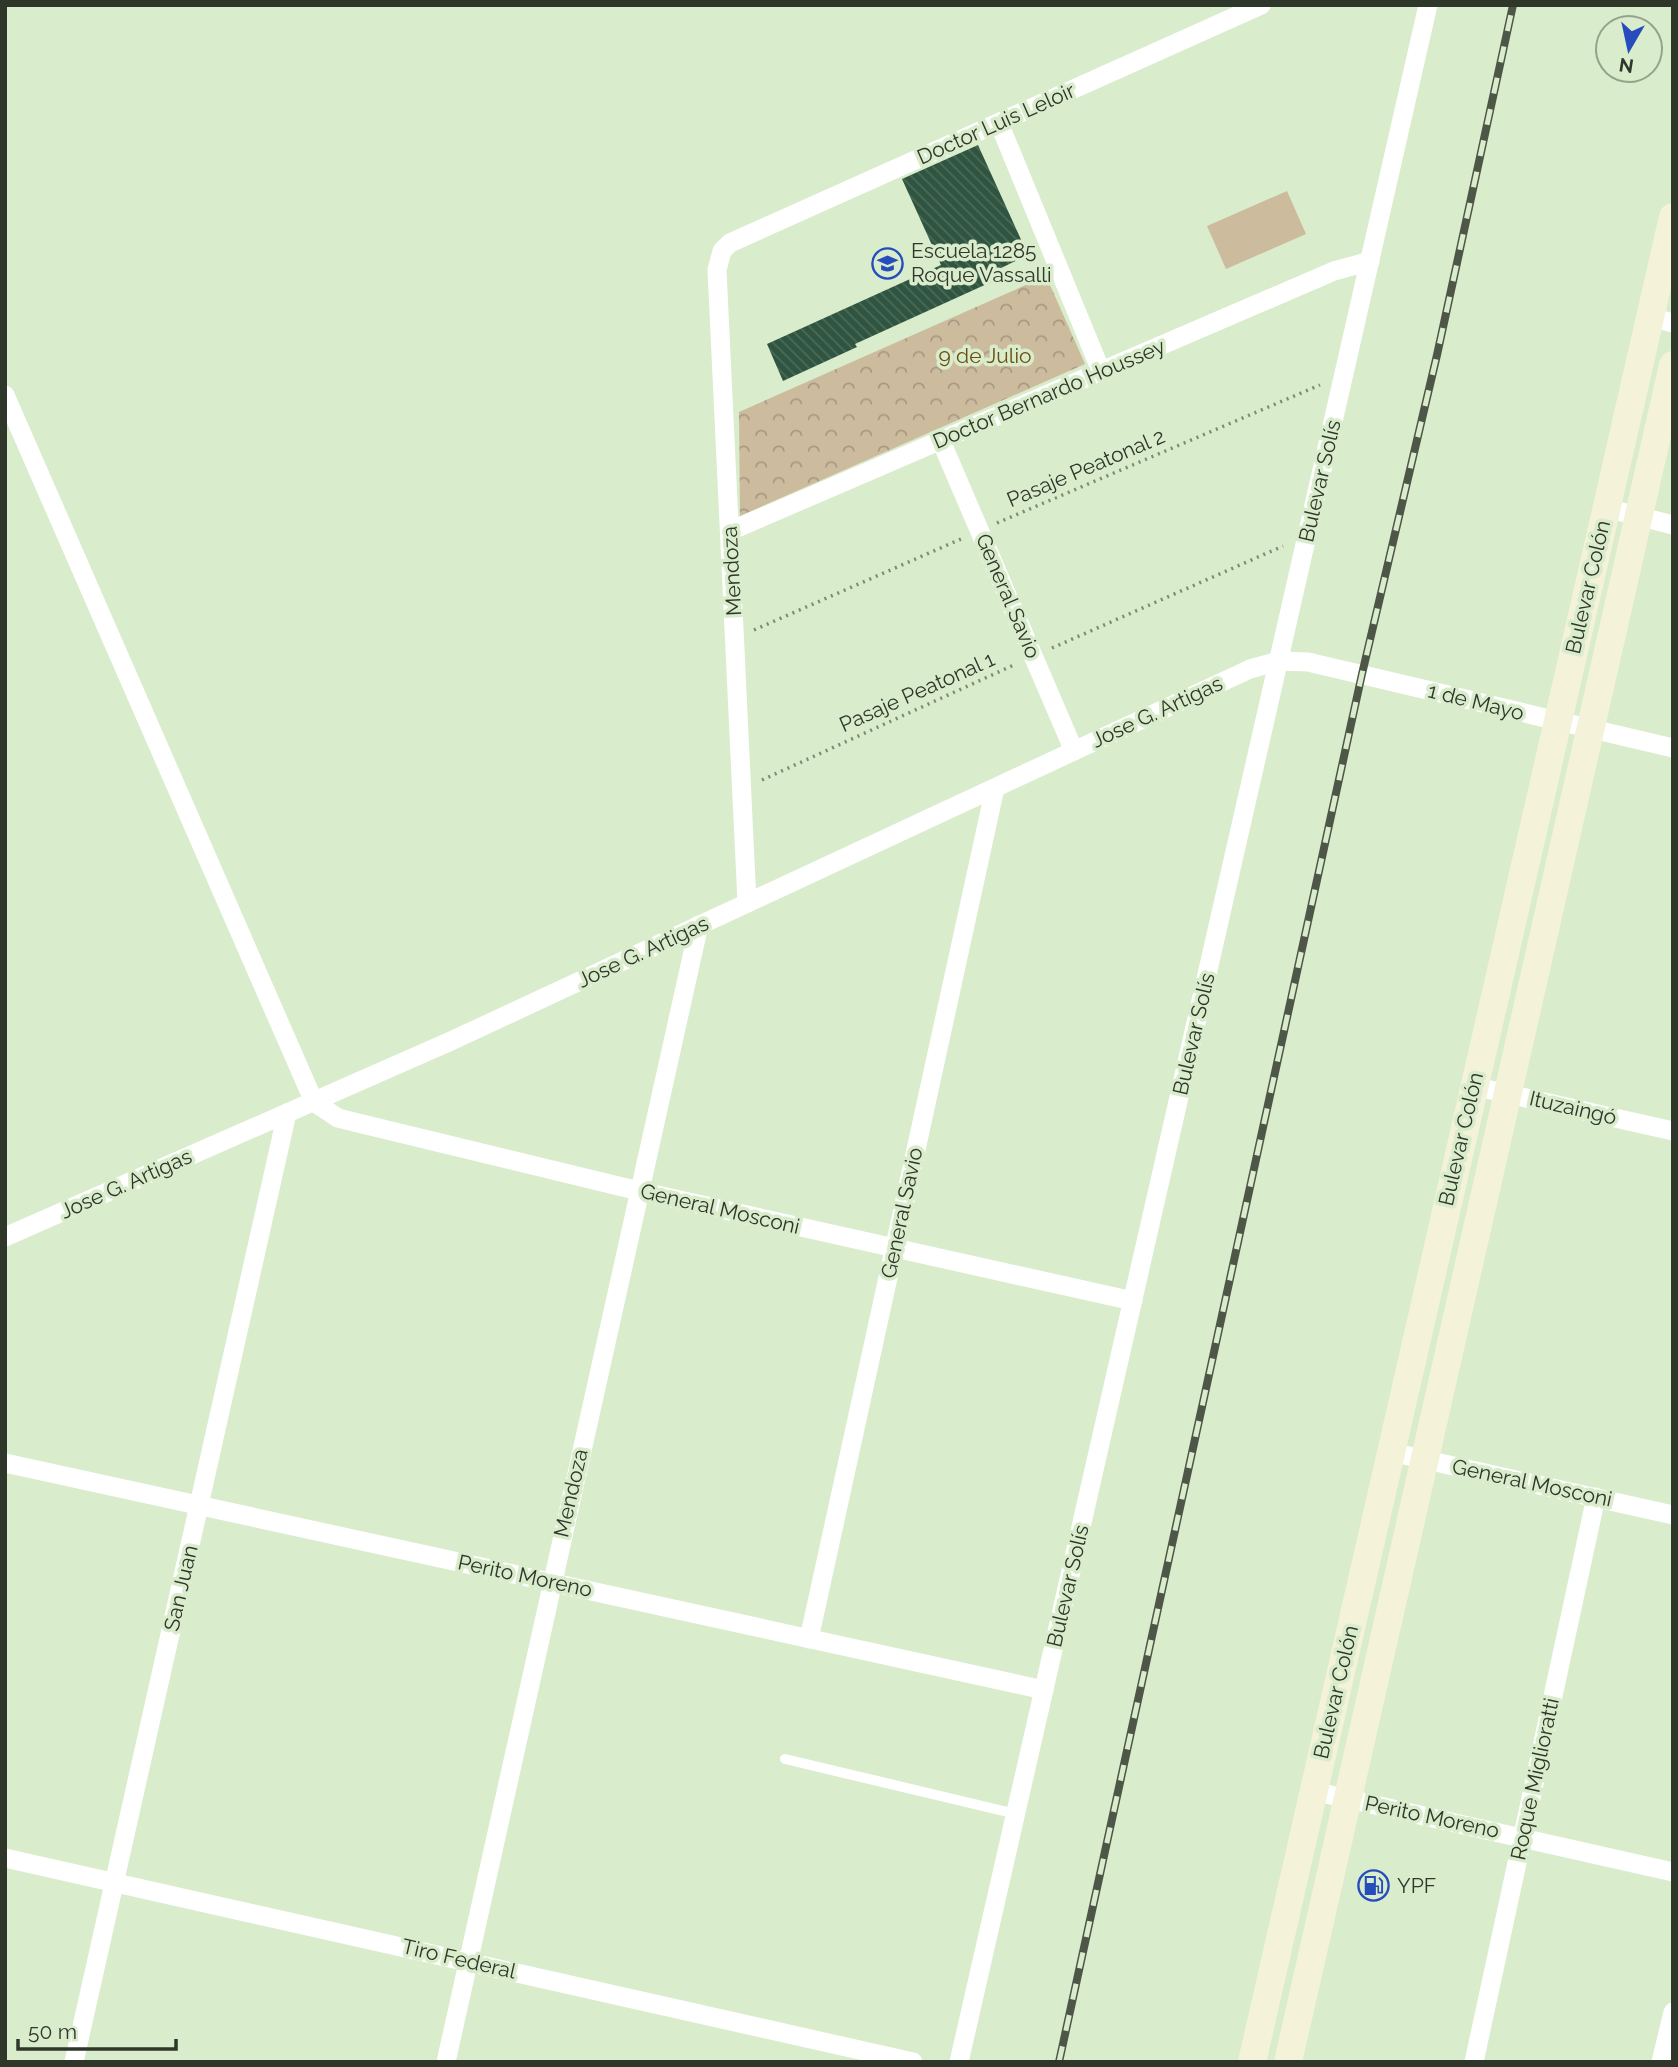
<svg xmlns="http://www.w3.org/2000/svg" width="1678" height="2067" viewBox="0 0 1678 2067" font-family="Raleway,sans-serif">
  <style>
    .green { fill: #cdbb9e }
    .park { fill: url(#park-crowns) }
    .building { fill: url(#building-back-hatch) }
    .lines { fill: none; stroke-linecap: round; stroke-linejoin: round }
    .path { stroke: #7d8a74; stroke-width: 3.5; stroke-dasharray: 2 5; stroke-linecap: butt }
    .service { stroke: #fff; stroke-width: 10 }
    .minor { stroke: #fff; stroke-width: 19 }
    .secondary { stroke: #f4f3d9; stroke-width: 28 }
    .rail-casing { stroke: #4e5747; stroke-width: 8 }
    .rail { stroke: #d9eccc; stroke-width: 5; stroke-dasharray: 16; stroke-linecap: butt }
    .labels { text-anchor: middle; stroke-width: 7; stroke-linejoin: round; paint-order: stroke }
    .street-label { font-size: 21px; fill: #2f362a; stroke: #d9eccc }
    .poi-label { font-size: 21px; fill: #2f362a; stroke: #d9eccc; text-anchor: start }
    .park-label { font-size: 21px; fill: #6c4d0f; stroke: #d9eccc }
  </style>
  <defs>
    <pattern id="park-crowns" width="20" height="18" patternUnits="userSpaceOnUse" patternTransform="scale(1.75)"><rect width="20" height="18" fill="#cdbb9e"/><path d="M2 6a3 3 0 1 1 6 0M12 15a3 3 0 1 1 6 0" fill="none" stroke="#a79981"/></pattern>
    <pattern id="building-back-hatch" width="6" height="6" patternUnits="userSpaceOnUse" patternTransform="scale(1.75)"><rect width="6" height="6" fill="#2f5440"/><path d="M-1 5l2 2M0 0l6 6M5-1l2 2" fill="none" stroke="#4c6a59"/></pattern>
  </defs>
  <rect width="100%" height="100%" fill="#d9eccc"/>
  <polygon class="green" points="1287,191 1306,234 1226,269 1207,226"/>
  <polygon class="park" points="1046,276 1085,364 740,516 739,412"/>
  <polygon class="building" points="978,145 1028,255 997,270 1000,278 855,344 857,347 783,381 767,344 941,265 902,179"/>
  <g class="lines">
    <g class="path">
      <polyline points="997,523 1320,385"/>
      <polyline points="754,630 961,539"/>
      <polyline points="1052,648 1283,546"/>
      <polyline points="762,780 1016,664"/>
    </g>
    <polyline class="service" points="785,1759 1016,1814"/>
    <g class="minor">
      <polyline points="999,123 1101,371"/>
      <polyline points="1650,317 1673,323"/>
      <polyline points="5,395 314,1102 338,1118 354,1122 639,1191 1133,1301"/>
      <polyline points="941,441 1074,751"/>
      <polyline points="1606,508 1673,525"/>
      <polyline points="730,531 1334,271 1370,261"/>
      <polyline points="747,903 717,270 722,251 730,243 1261,5"/>
      <polyline points="1473,1086 1673,1131"/>
      <polyline points="5,1237 451,1041 1250,669 1279,661 1308,662 1673,748"/>
      <polyline points="1391,1452 1673,1515"/>
      <polyline points="5,1463 1044,1690"/>
      <polyline points="809,1639 995,788"/>
      <polyline points="1313,1791 1673,1872"/>
      <polyline points="5,1858 913,2062"/>
      <polyline points="74,2062 287,1113"/>
      <polyline points="446,2062 699,925"/>
      <polyline points="959,2062 1428,5"/>
      <polyline points="1474,2062 1596,1497"/>
      <polyline points="1661,2062 1673,2012"/>
    </g>
    <g class="secondary">
      <polyline points="1252,2062 1673,217"/>
      <polyline points="1288,2062 1673,365"/>
    </g>
    <defs>
      <polyline id="rail" points="1059,2062 1362,674 1437,355 1513,5"/>
    </defs>
    <use href="#rail" class="rail-casing"/>
    <use href="#rail" class="rail"/>
  </g>
  <defs>
    <symbol id="school-ring" viewBox="-11 -11 22 22"><circle r="9.5" fill="#d9eccc" stroke="#274dbc" stroke-width="1.5"/><path d="M0-5L7-2L0 1L-7-2ZM-4 1L0 2.5L4 1V4Q0 6-4 4Z" fill="#274dbc"/></symbol>
    <symbol id="fuel-ring" viewBox="-11 -11 22 22"><circle r="9.5" fill="#d9eccc" stroke="#274dbc" stroke-width="1.5"/><path d="M-5.5-6h7V0h2V4h1.3V-2.5L3-4.5l.8-.8L6-3V5H2.5V1h-1V6h-7ZM-4.2-4.7v3.2H.2V-4.7Z" fill="#274dbc"/></symbol>
  </defs>
  <g fill-rule="evenodd">
    <use href="#school-ring" x="870" y="246" width="35" height="35"/>
    <use href="#fuel-ring" x="1356" y="1868" width="35" height="35"/>
  </g>
  <g class="labels">
    <g class="street-label">
      <text transform="translate(996 124) rotate(-24)" y="7">Doctor Luis Leloir</text>
      <text transform="translate(1049 394) rotate(-23)" y="7">Doctor Bernardo Houssey</text>
      <text transform="translate(1086 468) rotate(-23)" y="7">Pasaje Peatonal 2</text>
      <text transform="translate(1320 481) rotate(-77)" y="7">Bulevar Solís</text>
      <text transform="translate(732 571) rotate(-93)" y="7">Mendoza</text>
      <text transform="translate(1588 587) rotate(-77)" y="7">Bulevar Colón</text>
      <text transform="translate(1008 596) rotate(67)" y="7">General Savio</text>
      <text transform="translate(917 692) rotate(-24)" y="7">Pasaje Peatonal 1</text>
      <text transform="translate(1476 702) rotate(14)" y="7">1 de Mayo</text>
      <text transform="translate(1157 712) rotate(-25)" y="7">Jose G. Artigas</text>
      <text transform="translate(643 952) rotate(-25)" y="7">Jose G. Artigas</text>
      <text transform="translate(1194 1034) rotate(-77)" y="7">Bulevar Solís</text>
      <text transform="translate(1573 1108) rotate(13)" y="7">Ituzaingó</text>
      <text transform="translate(1461 1139) rotate(-77)" y="7">Bulevar Colón</text>
      <text transform="translate(126 1184) rotate(-24)" y="7">Jose G. Artigas</text>
      <text transform="translate(720 1209) rotate(13)" y="7">General Mosconi</text>
      <text transform="translate(902 1213) rotate(-78)" y="7">General Savio</text>
      <text transform="translate(1532 1483) rotate(12)" y="7">General Mosconi</text>
      <text transform="translate(571 1493) rotate(-77)" y="7">Mendoza</text>
      <text transform="translate(525 1576) rotate(12)" y="7">Perito Moreno</text>
      <text transform="translate(1068 1586) rotate(-77)" y="7">Bulevar Solís</text>
      <text transform="translate(181 1588) rotate(-77)" y="7">San Juan</text>
      <text transform="translate(1336 1692) rotate(-77)" y="7">Bulevar Colón</text>
      <text transform="translate(1535 1779) rotate(-78)" y="7">Roque Miglioratti</text>
      <text transform="translate(1432 1817) rotate(12)" y="7">Perito Moreno</text>
      <text transform="translate(459 1959) rotate(13)" y="7">Tiro Federal</text>
    </g>
    <g class="poi-label">
      <text x="911" y="258">Escuela 1285<tspan x="911" dy="24">Roque Vassalli</tspan></text>
      <text x="1397" y="1893">YPF</text>
    </g>
    <g class="park-label">
      <text x="985" y="363">9 de Julio</text>
    </g>
  </g>
  <rect width="1678" height="2067" fill="none" stroke="#2f362a" stroke-width="14"/>
  <g transform="translate(1629 49) rotate(189)"><circle r="33" fill="#d9eccc" stroke="#95a38b" stroke-width="2"/>
  <path d="M0-5L12 26L0 18L-12 26Z" fill="#274dbc"/>
  <text y="-10" font-size="19" font-weight="bold" text-anchor="middle" fill="#2f362a">N</text>
  </g>
  <path d="M18 2039v10h158v-10" fill="none" stroke="#2f362a" stroke-width="3.5"/>
  <text x="28" y="2039" font-size="21" fill="#2f362a" stroke="#d9eccc" stroke-width="5" paint-order="stroke">50 m</text>
</svg>
